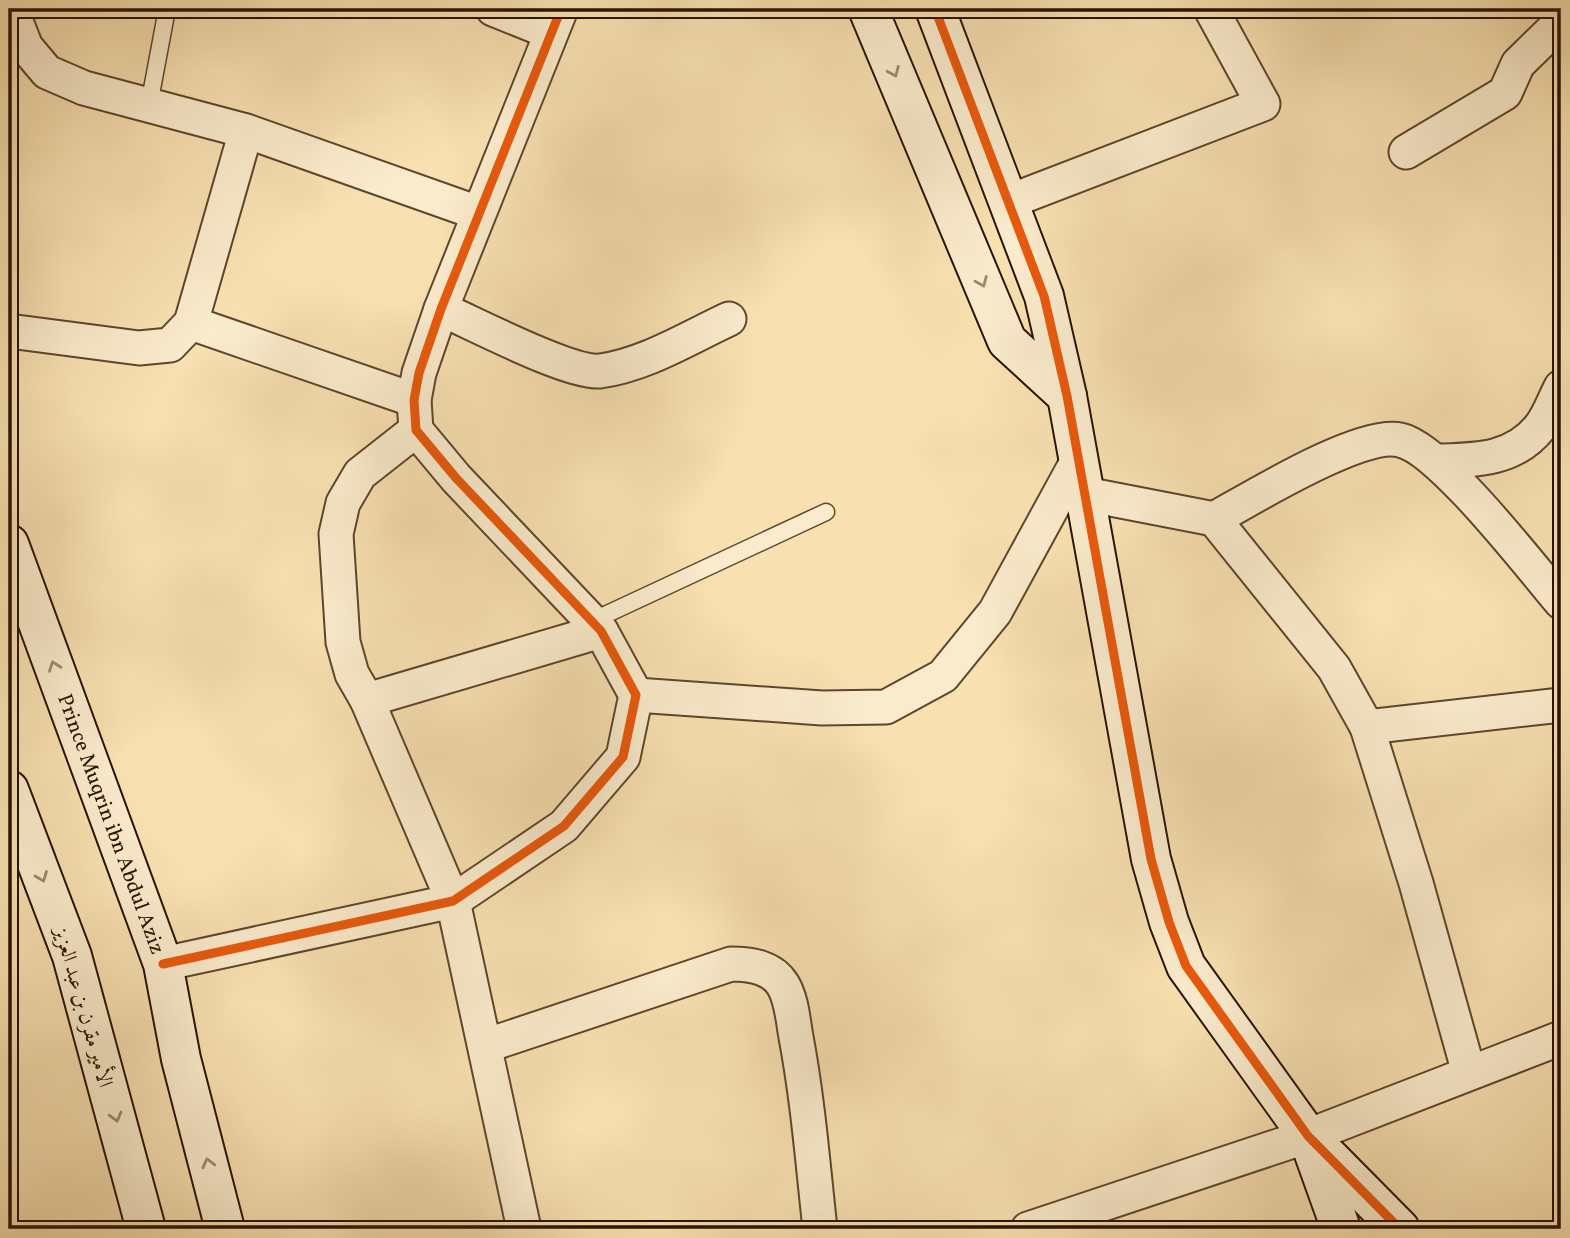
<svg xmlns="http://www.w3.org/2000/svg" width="1570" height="1238" viewBox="0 0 1570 1238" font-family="Vollkorn,Amiri,serif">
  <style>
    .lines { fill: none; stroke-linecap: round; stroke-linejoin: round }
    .lane-casing { stroke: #5d462c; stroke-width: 19 }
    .street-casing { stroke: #5d462c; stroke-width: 37 }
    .secondary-casing { stroke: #291300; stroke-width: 42 }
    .lane { stroke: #faebcc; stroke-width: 16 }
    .street { stroke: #faebcc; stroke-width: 33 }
    .secondary { stroke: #faebcc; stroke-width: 38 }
    .cycleway-casing { stroke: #faebcc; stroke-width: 13 }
    .cycleway { stroke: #e8590c; stroke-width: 9 }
    .oneway { stroke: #9c8a70 }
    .labels { text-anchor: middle; stroke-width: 5; stroke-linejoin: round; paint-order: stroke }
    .street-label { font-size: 21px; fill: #291300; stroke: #faebcc }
  </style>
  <rect width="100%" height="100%" fill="#f8e0b1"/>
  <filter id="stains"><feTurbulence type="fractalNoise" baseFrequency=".00286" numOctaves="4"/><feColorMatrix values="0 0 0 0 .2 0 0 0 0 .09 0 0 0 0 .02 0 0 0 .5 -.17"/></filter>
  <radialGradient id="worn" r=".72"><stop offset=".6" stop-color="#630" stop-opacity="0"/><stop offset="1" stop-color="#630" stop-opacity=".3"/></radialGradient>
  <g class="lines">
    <defs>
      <g id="lane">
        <polyline points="149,105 167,9"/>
        <polyline points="592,621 826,512"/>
      </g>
      <g id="street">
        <polyline points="11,9 26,47 47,72 84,88 246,131 478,213"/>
        <polyline points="493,9 550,32"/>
        <polyline points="1406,152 1505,93 1518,64 1561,22"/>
        <polyline points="1008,202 1263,104 1211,9"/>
        <path d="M 441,309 C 473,323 570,374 600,371 C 645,365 688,338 729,319"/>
        <polyline points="191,323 414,400"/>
        <polyline points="9,331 139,348 170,345 191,323 246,131"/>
        <path d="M 1438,461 C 1477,460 1514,460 1540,427 C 1549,416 1554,400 1561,387"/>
        <polyline points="1085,494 1214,519 1334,668 1367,727 1416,883 1469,1073"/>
        <path d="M 1214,519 C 1252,498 1361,431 1400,440 C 1440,448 1531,567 1561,602"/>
        <polyline points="636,695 822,708 886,707 943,676 995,612 1078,460"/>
        <polyline points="367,700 352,674 343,642 336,534 343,503 360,474 416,430"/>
        <polyline points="1367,727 1561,705"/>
        <polyline points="163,964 453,901 564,826 623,757 636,695 601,631 456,478 416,430 414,400 419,373 441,309 561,9"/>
        <path d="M 485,1046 L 731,964 C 751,964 772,967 783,985 C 792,1000 793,1021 796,1037 C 808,1101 813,1165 820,1229"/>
        <polyline points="524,1229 453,901 367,700 601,631"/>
        <polyline points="1028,1229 1308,1136 1561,1038"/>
      </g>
      <g id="secondary">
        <polyline points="868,9 1007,341 1067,396"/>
        <polyline points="935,9 1044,296 1067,396 1151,859 1169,922 1186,966 1308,1136 1400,1229"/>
        <path id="s1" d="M 9,544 L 163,964 L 181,1059 L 225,1229"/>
        <polyline points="9,790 72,956 146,1229"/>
        <polyline points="1312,1148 1341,1229"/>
      </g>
    </defs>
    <use href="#lane" class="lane-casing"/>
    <use href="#street" class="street-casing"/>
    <use href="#secondary" class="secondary-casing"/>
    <use href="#lane" class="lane"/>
    <use href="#street" class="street"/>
    <use href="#secondary" class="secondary"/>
    <defs>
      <g id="cycleway">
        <polyline points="935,9 1044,296 1067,396 1151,859 1169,922 1186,966 1308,1136 1400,1229"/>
        <polyline points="163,964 453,901 564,826 623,757 636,695 601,631 456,478 416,430 414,400 419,373 441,309 561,9"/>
      </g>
    </defs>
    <use href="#cycleway" class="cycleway-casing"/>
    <use href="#cycleway" class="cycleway"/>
  </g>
  <defs><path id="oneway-chevron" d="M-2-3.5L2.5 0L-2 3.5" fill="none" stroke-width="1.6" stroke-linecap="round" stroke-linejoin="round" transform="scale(1.75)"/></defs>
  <g class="oneway">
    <use href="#oneway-chevron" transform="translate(894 72) rotate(67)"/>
    <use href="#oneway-chevron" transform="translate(982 282) rotate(67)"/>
    <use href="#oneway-chevron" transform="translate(54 666) rotate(-110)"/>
    <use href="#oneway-chevron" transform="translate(42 877) rotate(69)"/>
    <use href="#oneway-chevron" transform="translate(116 1117) rotate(75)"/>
    <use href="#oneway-chevron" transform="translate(208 1163) rotate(-104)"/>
  </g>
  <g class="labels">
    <g class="street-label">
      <text dy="7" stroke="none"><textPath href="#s1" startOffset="298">Prince Muqrin ibn Abdul Aziz</textPath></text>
      <text transform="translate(84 1007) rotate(74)" y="7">الأمير مقرن بن عبد العزيز</text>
    </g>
  </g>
  <rect width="1570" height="1238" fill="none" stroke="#f8e0b1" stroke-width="35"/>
  <rect x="10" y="10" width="1549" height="1217" fill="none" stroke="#291300" stroke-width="3.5"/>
  <rect x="18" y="18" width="1535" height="1203" fill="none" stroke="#291300" stroke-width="2"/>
  <rect width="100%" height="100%" filter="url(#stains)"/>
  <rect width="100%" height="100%" fill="url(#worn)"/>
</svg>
